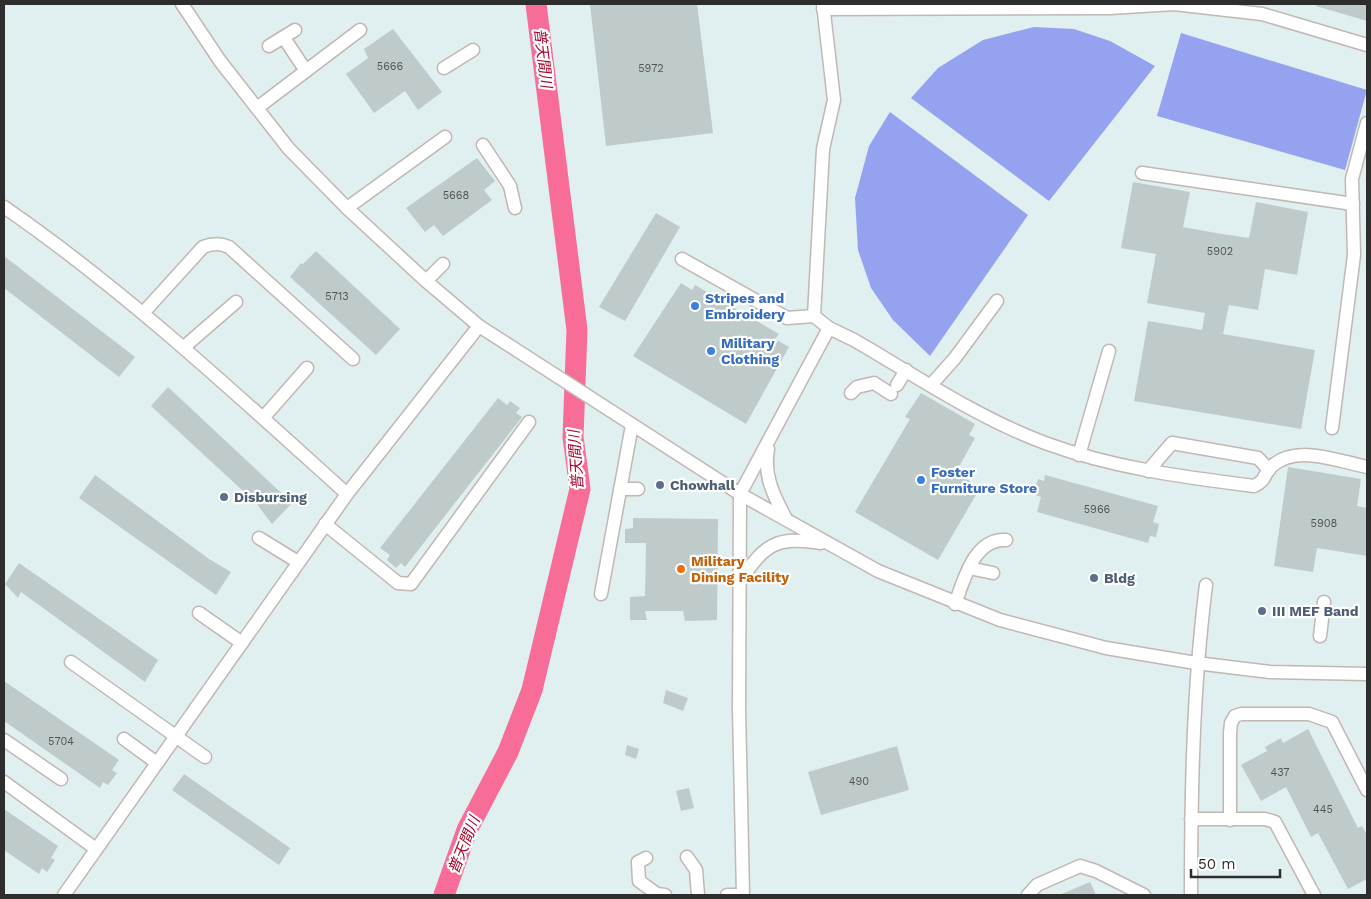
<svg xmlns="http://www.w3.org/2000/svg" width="1371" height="899" viewBox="0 0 1371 899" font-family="'Work Sans','Noto Sans JP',sans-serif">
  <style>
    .pitch { fill: #95a2f0 }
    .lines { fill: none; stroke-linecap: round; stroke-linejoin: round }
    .river { stroke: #f76d98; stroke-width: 21 }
    .building { fill: #bfcbcb }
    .minor-casing { stroke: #c1b7b3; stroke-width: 15 }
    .minor { stroke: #fff; stroke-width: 12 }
    .shop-dot { fill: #3f7fe0; stroke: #fff; stroke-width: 2 }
    .service-dot { fill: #5c6f8a; stroke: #fff; stroke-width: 2 }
    .food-dot { fill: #e8710a; stroke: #fff; stroke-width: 2 }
    .labels { text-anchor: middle; stroke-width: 4.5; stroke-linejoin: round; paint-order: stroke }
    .number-label { font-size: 11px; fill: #525454 }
    .shop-label { font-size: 14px; font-weight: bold; fill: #366cbe; stroke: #fff; text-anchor: start }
    .service-label { font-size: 14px; font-weight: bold; fill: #4e5e75; stroke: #fff; text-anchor: start }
    .food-label { font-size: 14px; font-weight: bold; fill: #c56008; stroke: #fff; text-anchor: start }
    .water-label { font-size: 15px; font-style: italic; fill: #aa052b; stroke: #fff }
  </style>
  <rect width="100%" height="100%" fill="#e0efef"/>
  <g class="pitch">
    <polygon points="1034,27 1074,29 1110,41 1155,66 1049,201 911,98 938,68 983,40"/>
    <polygon points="1181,33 1367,90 1345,170 1157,116"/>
    <polygon points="890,112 1028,215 930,356 893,320 871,288 858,250 855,198 869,146"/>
  </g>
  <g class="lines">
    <polyline class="river" points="444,895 467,830 508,752 532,690 580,489 573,437 577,330 536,4"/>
  </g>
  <g class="building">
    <polygon points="590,4 697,4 713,133 606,146"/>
    <polygon points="1317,4 1367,4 1367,21 1316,6"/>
    <polygon points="393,29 442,92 418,110 405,91 374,113 346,74 368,58 364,49"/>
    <polygon points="477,158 495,181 484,190 492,200 443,236 434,225 425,232 406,208"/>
    <polygon points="1133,182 1190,192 1183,227 1216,233 1249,238 1256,202 1308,212 1297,275 1265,269 1258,310 1229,305 1223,334 1315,350 1301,429 1134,401 1148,321 1202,330 1205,313 1147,303 1156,254 1121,248"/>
    <polygon points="656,213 680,227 625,321 599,307"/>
    <polygon points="316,251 400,329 376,355 290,277 301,263 303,264"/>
    <polygon points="4,256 135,357 119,377 4,288"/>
    <polygon points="681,283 692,290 695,285 779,334 775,339 789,347 746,424 633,356"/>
    <polygon points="168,387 292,503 272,524 256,503 151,406"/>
    <polygon points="921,393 975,424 969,435 975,438 956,472 980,488 938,560 855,512 910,419 905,417"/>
    <polygon points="498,398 507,405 510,401 520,408 516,413 522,417 405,567 401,563 396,568 387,560 390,555 380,548"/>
    <polygon points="1288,467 1361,479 1357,506 1367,508 1367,556 1317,548 1313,572 1274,566"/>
    <polygon points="95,475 209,559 231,572 216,595 79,498"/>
    <polygon points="1045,475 1158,506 1153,522 1159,524 1156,537 1150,536 1148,543 1037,512 1041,497 1033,494 1038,479 1044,481"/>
    <polygon points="633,518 718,519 717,620 685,621 683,611 645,611 647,620 630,620 630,597 645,596 646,543 625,543 625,529 633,528"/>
    <polygon points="19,563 158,660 145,682 21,592 18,598 5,584"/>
    <polygon points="4,681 119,760 112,770 117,773 108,785 103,782 100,788 4,721"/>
    <polygon points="666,690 688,698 683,711 663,703"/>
    <polygon points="1308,729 1358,828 1362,826 1367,835 1367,879 1348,889 1318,833 1311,837 1286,787 1261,801 1241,765 1267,751 1265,747 1281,738 1283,743"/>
    <polygon points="627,745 639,749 636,759 625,755"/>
    <polygon points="897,746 909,790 821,815 808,772"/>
    <polygon points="184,774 290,848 279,865 172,790"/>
    <polygon points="689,788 694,808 681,811 676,791"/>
    <polygon points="4,809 58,846 51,858 55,860 47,872 42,868 39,874 4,850"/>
    <polygon points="1090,882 1096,895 1059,895"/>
  </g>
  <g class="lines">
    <defs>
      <g id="minor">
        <polyline points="182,4 220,61 289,149 347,208 426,281 479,326 740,494 878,571 1000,620 1106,648 1196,663 1270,672 1367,674"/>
        <path d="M 823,4 L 834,100 L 823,149 L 814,316 L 829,328 L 854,340 C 916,376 978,418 1045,443 C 1113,468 1183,477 1254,486 C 1267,480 1263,474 1272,466 C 1297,444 1338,461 1367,467"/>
        <polyline points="823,9 1110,8 1174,4 1262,14 1367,45"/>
        <polyline points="284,38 306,71"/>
        <polyline points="269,46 295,30"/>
        <polyline points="444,68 473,50"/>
        <polyline points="257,108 360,30"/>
        <polyline points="483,145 510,186 515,208"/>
        <polyline points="1142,173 1353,204"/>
        <path d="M 4,207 C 127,292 236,394 347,494"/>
        <polyline points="347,208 445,137"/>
        <polyline points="682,259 787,318 814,316"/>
        <polyline points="426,281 443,264"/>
        <path d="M 144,312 L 203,247 C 213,243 220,243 229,247 L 353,359"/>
        <polyline points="184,347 236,302"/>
        <polyline points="897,385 906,370"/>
        <polyline points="931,385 955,358 997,301"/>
        <polyline points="851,393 857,387 874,383 891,394"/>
        <polyline points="263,418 307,368"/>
        <polyline points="1332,428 1354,255 1352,179 1367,123"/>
        <path d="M 768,449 C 763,476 774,496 786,519"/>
        <polyline points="1079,455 1109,351"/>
        <polyline points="1148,471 1172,443 1258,458 1269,470"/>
        <polyline points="620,489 638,489"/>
        <polyline points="325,524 398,583 411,584 529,422"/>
        <polyline points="259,538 298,562"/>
        <polyline points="969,568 993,573"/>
        <path d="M 740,581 C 765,544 776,536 821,543"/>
        <polyline points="601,594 632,425"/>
        <path d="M 955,604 C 964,580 974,538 1006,540"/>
        <polyline points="199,613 242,643"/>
        <polyline points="1320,636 1324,602"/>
        <polyline points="71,662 205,757"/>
        <polyline points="124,739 157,763"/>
        <polyline points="4,740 61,779"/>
        <polyline points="4,782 96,849"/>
        <polyline points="1191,819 1265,819 1275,822 1314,895"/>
        <polyline points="1230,820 1230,733 1231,723 1235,716 1241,714 1309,714 1332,722 1367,790"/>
        <polyline points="687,857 696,870 698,895"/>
        <polyline points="646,858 638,862 639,881 657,894 665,895"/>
        <polyline points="64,895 347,494 479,326"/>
        <polyline points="727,895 743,895"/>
        <polyline points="743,895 739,708 740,494 829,328"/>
        <polyline points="1028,895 1037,885 1080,866 1096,871 1144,895"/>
        <path d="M 1191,895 C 1191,791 1193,688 1206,585"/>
      </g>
    </defs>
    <use href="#minor" class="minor-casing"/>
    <use href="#minor" class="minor"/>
  </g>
  <g class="shop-dot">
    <circle cx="695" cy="306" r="5"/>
    <circle cx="711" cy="351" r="5"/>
    <circle cx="921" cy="480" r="5"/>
  </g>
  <g class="service-dot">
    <circle cx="660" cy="485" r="5"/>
    <circle cx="224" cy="497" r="5"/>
    <circle cx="1094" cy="578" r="5"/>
    <circle cx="1262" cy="611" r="5"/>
  </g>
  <circle class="food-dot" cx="681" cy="569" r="5"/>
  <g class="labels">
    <g class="number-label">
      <text x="390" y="70">5666</text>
      <text x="651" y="72">5972</text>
      <text x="456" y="199">5668</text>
      <text x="1220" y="255">5902</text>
      <text x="337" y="300">5713</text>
      <text x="1097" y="513">5966</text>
      <text x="1324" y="527">5908</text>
      <text x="61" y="745">5704</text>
      <text x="1280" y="776">437</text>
      <text x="859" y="785">490</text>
      <text x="1323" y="813">445</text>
    </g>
    <g class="shop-label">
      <text x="705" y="303">Stripes and<tspan x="705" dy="16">Embroidery</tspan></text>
      <text x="721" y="348">Military<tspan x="721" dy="16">Clothing</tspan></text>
      <text x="931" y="477">Foster<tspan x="931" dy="16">Furniture Store</tspan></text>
    </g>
    <g class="service-label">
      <text x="670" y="490">Chowhall</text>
      <text x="234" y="502">Disbursing</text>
      <text x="1104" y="583">Bldg</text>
      <text x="1272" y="616">III MEF Band</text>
    </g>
    <g class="food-label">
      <text x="691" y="566">Military<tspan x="691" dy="16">Dining Facility</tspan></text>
    </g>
    <g class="water-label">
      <text transform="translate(543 58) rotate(83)" y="5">普天間川</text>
      <text transform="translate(576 460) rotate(-94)" y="5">普天間川</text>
      <text transform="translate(464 845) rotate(-68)" y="5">普天間川</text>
    </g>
  </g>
  <rect width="1371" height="899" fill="none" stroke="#2d2d2d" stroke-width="10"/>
  <path d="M1191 869v8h89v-8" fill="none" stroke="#2d2d2d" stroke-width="2.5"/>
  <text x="1198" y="869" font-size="15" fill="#2d2d2d" stroke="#ffffff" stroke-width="4" paint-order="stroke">50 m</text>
</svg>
